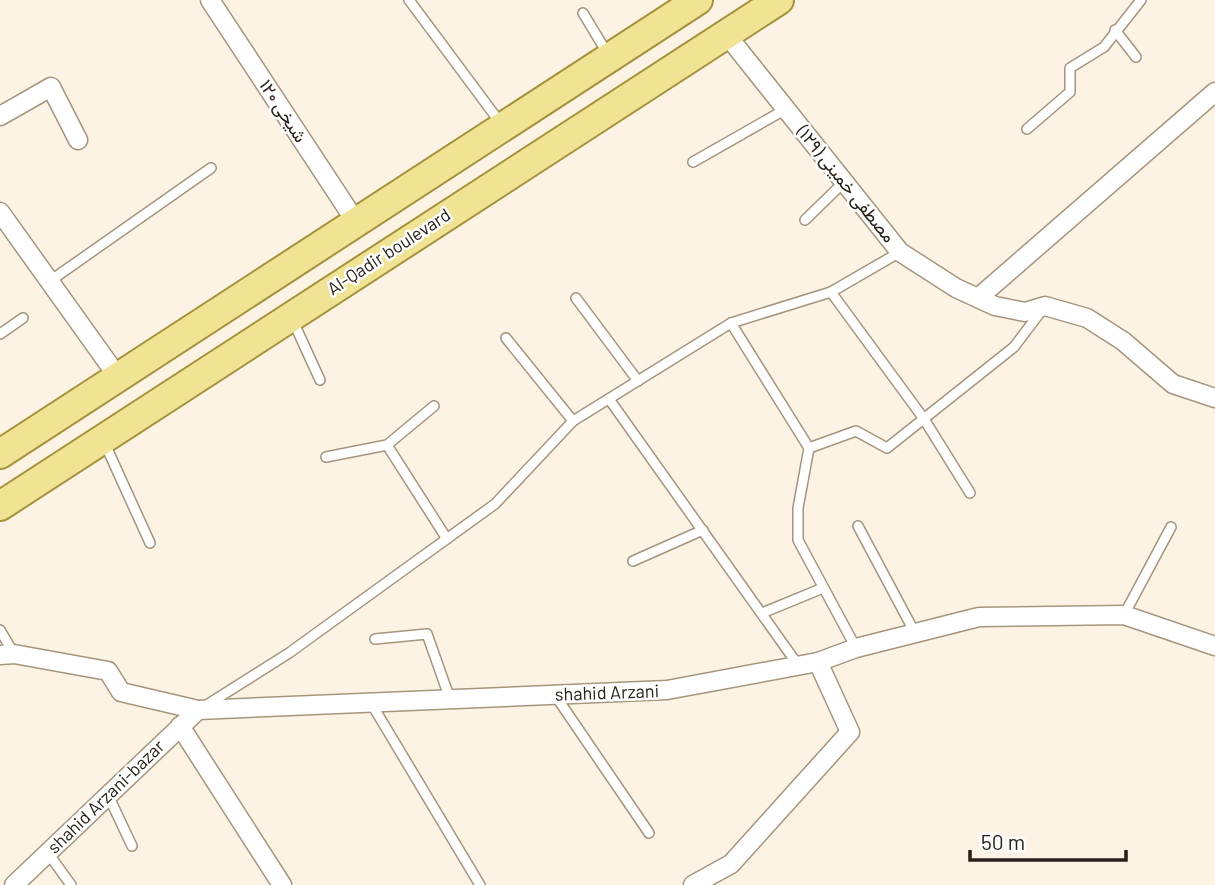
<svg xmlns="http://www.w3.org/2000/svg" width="1215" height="885" viewBox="0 0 1215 885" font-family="Barlow,Vazirmatn,sans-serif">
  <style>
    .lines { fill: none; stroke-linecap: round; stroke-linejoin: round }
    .lane-casing { stroke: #a5957d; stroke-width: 12 }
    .street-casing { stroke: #a5957d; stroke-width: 21 }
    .primary-casing { stroke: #a4923a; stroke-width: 32 }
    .lane { stroke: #fff; stroke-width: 9 }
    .street { stroke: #fff; stroke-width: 18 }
    .primary { stroke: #f1e394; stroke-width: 28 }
    .labels { text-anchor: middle; stroke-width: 5; stroke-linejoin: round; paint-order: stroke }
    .street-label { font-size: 18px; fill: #272017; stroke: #fff }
  </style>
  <rect width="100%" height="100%" fill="#fdf3e4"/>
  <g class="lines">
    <defs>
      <g id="lane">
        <polyline points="409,0 502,125"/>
        <polyline points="583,13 609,56"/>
        <polyline points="1115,30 1136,57"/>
        <polyline points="1027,129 1070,92 1070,68 1104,47 1141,0"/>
        <polyline points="693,162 786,109"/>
        <polyline points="805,220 844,182"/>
        <polyline points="50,281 211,168"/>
        <polyline points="831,292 924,419 970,493"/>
        <polyline points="576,298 638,381"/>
        <polyline points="293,321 320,380"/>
        <polyline points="731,323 809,448 798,508 798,540 856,648"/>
        <polyline points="0,334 23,318"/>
        <polyline points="506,338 573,421"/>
        <polyline points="609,399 798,665"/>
        <polyline points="105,444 150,543"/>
        <polyline points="387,445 447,539"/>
        <polyline points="809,448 856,431 887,448 1014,347 1042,310"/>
        <polyline points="326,457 387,445 434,406"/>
        <polyline points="858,526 915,633"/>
        <polyline points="633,561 703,530"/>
        <polyline points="762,613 823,588"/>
        <polyline points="1124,615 1171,527"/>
        <polyline points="0,630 14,654"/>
        <polyline points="375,639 427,634 450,699"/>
        <polyline points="555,695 649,833"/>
        <polyline points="371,703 480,885"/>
        <polyline points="205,706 289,653 495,504 573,421 731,323 831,292 900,252"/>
        <polyline points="108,795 132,846"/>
        <polyline points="48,853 71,885"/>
      </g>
      <g id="street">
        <polyline points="210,0 356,222"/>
        <polyline points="726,34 900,252 956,288 995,306 1025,312 1045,306 1087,318 1123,341 1173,384 1215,398"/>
        <polyline points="0,116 51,87 78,140"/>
        <polyline points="0,212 118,377"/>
        <polyline points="978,298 1215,92"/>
        <polyline points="0,655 14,654 108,671 121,692 198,710 667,690 818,662 856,648 979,617 1124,615 1215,646"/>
        <polyline points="180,726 282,885"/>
        <polyline points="14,885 198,710"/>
        <polyline points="693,885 731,864 850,732 818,662"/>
      </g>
      <g id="primary">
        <polyline points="0,454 698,0"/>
        <polyline points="0,506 779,0"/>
      </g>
    </defs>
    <use href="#lane" class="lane-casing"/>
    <use href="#street" class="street-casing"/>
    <use href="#primary" class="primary-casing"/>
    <use href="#lane" class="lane"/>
    <use href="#street" class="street"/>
    <use href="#primary" class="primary"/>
  </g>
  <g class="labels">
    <g class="street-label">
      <text transform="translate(283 111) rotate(57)" y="6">شیخی ۱۲۰</text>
      <text transform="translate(846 184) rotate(51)" y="6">مصطفی خمینی (۱۲۹)</text>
      <text transform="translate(389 252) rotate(-33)" y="6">Al-Qadir boulevard</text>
      <text transform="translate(607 693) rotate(-2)" y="6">shahid Arzani</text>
      <text transform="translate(106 797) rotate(-44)" y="6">shahid Arzani-bazar</text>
    </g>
  </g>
  <path d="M970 850v10h156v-10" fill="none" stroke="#272017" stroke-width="3.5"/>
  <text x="981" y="850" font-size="21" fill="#272017" stroke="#ffffff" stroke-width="5" paint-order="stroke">50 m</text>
</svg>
